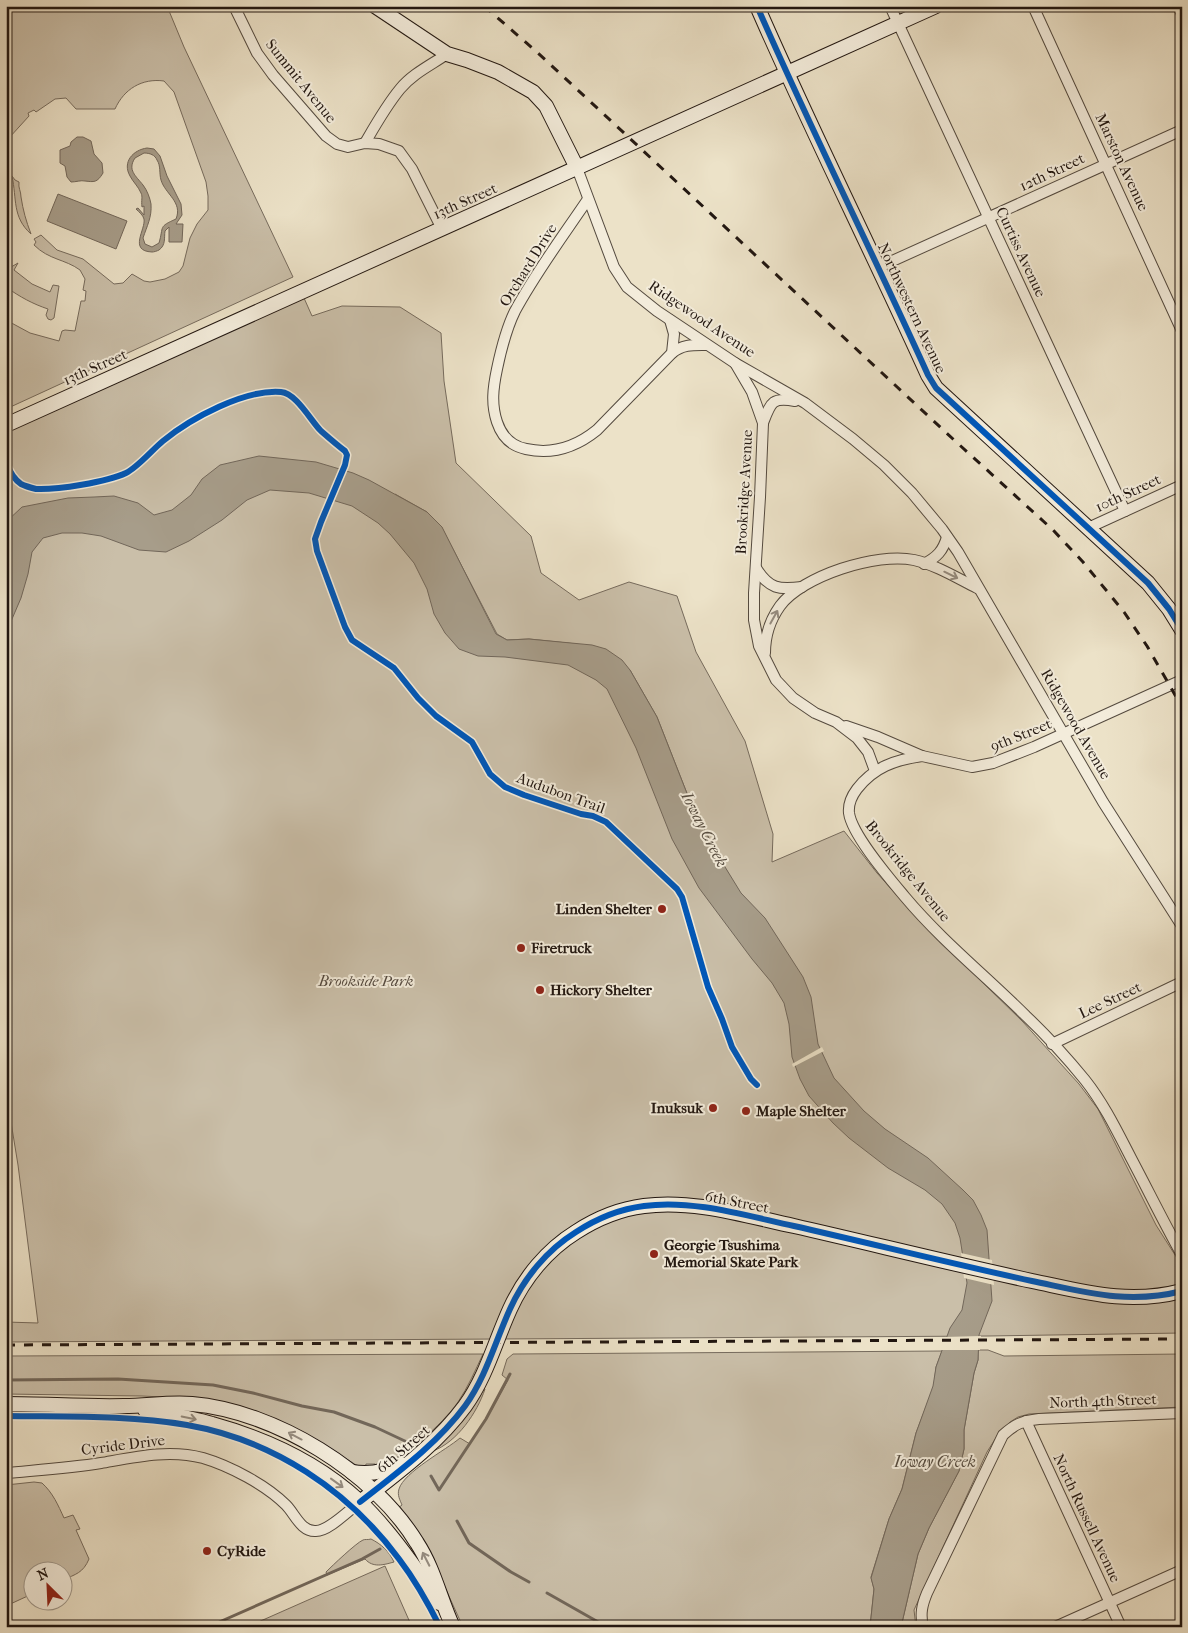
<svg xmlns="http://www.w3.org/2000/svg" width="1188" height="1633" viewBox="0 0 1188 1633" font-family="'IM FELL French Canon',serif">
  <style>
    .green { fill: #cabfa9; stroke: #766b5d; fill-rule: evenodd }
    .water { fill: #a79d8a; stroke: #72675a; fill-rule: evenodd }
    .pier { fill: #ece2c8 }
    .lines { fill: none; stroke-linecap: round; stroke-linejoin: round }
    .stream { stroke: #72675a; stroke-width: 3 }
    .street-casing { stroke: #544a3f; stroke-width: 12 }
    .secondary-casing { stroke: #221711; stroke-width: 16 }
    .street { stroke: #f3ecdb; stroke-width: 10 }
    .secondary { stroke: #f3ecdb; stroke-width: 14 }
    .rail { stroke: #221711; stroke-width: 3; stroke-dasharray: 9 9; stroke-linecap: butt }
    .cycleway-casing { stroke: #f3ecdb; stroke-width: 9 }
    .cycleway { stroke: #0057b8; stroke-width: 6 }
    .oneway { stroke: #958c80 }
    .poi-dot { fill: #8f2418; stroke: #f3ecdb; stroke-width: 2 }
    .labels { text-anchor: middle; stroke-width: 4; stroke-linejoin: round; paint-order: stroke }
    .street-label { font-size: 15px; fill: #221711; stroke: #f3ecdb }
    .poi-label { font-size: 15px; font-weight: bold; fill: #221711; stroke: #f3ecdb; text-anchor: start }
    .park-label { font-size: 15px; font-style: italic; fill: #54493f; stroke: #f3ecdb }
    .water-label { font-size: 16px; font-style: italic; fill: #574d41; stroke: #f3ecdb }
  </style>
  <rect width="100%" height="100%" fill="#ece2c8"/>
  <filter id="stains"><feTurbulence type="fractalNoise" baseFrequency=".004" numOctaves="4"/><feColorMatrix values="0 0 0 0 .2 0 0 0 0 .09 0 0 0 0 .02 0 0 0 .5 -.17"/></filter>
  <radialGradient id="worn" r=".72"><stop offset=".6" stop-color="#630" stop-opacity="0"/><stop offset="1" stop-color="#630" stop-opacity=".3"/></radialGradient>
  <g class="green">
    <path d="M 6,6 L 167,6 L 184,47 L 293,277 L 6,409 L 6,320 L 30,333 L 59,341 L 62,331 L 65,330 L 75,331 L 81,301 L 85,301 L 86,291 L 83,290 L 85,279 L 80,270 C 65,259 49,260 34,245 L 36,242 L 34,239 L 41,235 L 57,250 L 83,259 L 114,284 L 123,283 L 132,274 L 144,281 L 150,282 L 165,279 L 179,272 L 183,266 L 190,238 L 197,224 L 208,210 L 208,196 L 206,182 L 174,92 L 164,81 C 142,78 124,89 115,109 L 76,109 L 66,98 L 55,99 L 36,112 L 34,110 L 28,113 L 29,116 L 9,138 L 6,135 Z"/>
    <path d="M 12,176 L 15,180 L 19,182 C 18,188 21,191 21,197 C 23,210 26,221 31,234 C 12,217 17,199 12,176 Z"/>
    <path d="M 18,263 L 14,270 L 32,284 L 50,292 L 53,285 L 59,286 L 54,318 L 51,320 L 48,319 L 46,315 L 48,309 C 33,304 20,297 6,287 L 6,270 Z"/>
    <path d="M 304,298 L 312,316 L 342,306 L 400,307 L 441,333 L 444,381 L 456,463 L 531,536 L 541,573 L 579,600 L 629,582 L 677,596 L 696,652 L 745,741 L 773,834 L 772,862 L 844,831 L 877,873 L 917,918 L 1023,1022 L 1079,1084 L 1098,1109 L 1156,1225 L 1182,1266 L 1182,1333 L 988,1336 L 6,1342 L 6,1322 L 38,1323 L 18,1165 L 10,1116 L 6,1106 L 6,429 ZM 395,494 L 427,512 L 441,526 L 497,634 L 507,640 L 529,639 L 577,644 L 630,670 L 657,717 L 688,796 L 714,848 L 732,880 L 674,797 L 605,662 L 477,640 Z"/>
    <polygon points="978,1350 988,1350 1004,1356 1182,1354 1182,1407 1029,1414 1018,1417 1010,1422 999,1433 987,1452 914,1610 916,1627 901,1627 918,1554 929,1528 959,1471 964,1449 964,1430 974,1373 978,1360"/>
    <path d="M 942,1351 L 936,1367 L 934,1386 L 916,1433 L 902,1489 L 889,1519 L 871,1577 L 874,1589 L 870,1627 L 463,1627 L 432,1559 L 398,1508 L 402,1505 C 400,1500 397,1495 399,1489 C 404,1472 446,1450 460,1438 L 470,1444 L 487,1418 L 508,1380 L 502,1375 L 507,1359 L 513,1354 Z"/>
    <path d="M 483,1354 C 475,1371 468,1387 458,1402 C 443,1424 400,1462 375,1469 L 375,1464 L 366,1464 L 365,1468 L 356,1465 L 323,1444 L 281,1422 L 239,1408 L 202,1399 L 142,1396 L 6,1394 L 6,1356 Z"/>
    <path d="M 483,1388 L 485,1389 C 477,1413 457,1442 433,1451 C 454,1432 469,1412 483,1388 Z"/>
    <path d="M 34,1482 L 42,1483 C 53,1493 58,1505 64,1518 L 73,1515 L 80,1529 L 76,1530 L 89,1559 C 83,1573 76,1574 63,1580 L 62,1570 L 32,1570 L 32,1594 L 6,1606 L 6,1485 Z"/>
    <path d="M 371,1539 C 381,1544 389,1551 394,1562 C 383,1565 373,1568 365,1559 L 327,1575 L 326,1572 C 332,1566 356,1543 363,1540 C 365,1539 368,1540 371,1539 Z"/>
    <polygon points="385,1566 412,1627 247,1627"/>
  </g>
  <g class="water">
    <path d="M 77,137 L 83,137 L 91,141 L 94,154 L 102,163 L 103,173 C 97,183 94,182 85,181 C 81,180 76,182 71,182 L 67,177 L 65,166 L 60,163 L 60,150 L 70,146 L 71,142 Z"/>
    <path d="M 147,148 L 154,149 L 160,156 L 167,176 L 181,204 L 182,215 L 176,224 L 183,224 L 182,242 L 169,242 L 169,227 L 165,231 C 164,238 166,245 159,250 C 157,251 154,252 152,252 C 128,251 146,229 144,219 C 143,215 139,212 136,209 L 138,208 L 144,215 L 144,206 L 142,207 C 141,200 143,197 141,193 C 138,186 133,182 130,176 C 122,162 133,150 147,148 ZM 144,153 C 150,153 155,155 157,160 C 161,166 159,173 161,180 C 165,194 183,202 176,219 C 158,227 164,226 159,243 L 152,247 L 145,244 L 143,238 C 147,226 152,217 151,204 C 150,198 147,190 143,185 C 136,176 127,170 135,158 Z"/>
    <polygon points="58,194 127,221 116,249 47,221"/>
    <polygon points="259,456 316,462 353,473 369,480 427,512 442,527 496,634 507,640 529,639 592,645 606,649 622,660 630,670 657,717 688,796 714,849 741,893 765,918 803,977 811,997 818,1044 834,1078 864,1111 885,1129 928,1158 963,1190 973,1200 981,1215 987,1230 992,1301 979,1335 978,1360 974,1373 964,1430 964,1449 959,1471 929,1528 918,1554 901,1627 870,1627 874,1589 871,1578 889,1519 902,1489 916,1433 933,1386 936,1367 950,1328 962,1310 967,1283 960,1238 955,1223 942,1204 925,1190 888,1168 849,1138 833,1123 809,1096 800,1079 792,1057 789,1024 784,1003 772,983 752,959 699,888 672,839 636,748 607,689 596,680 568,665 505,657 478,656 459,649 445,633 434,614 427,589 414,563 390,534 378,523 352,506 309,493 270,490 247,500 222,520 189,541 166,552 139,550 101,536 82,533 62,533 43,538 32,552 28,574 21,598 6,633 6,522 22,507 68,498 94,497 114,496 138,503 154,515 172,510 191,495 202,479 220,465"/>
  </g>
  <g class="pier">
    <polygon points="342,467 346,469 332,502 328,501"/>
    <polygon points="822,1047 824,1051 793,1067 792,1064"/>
    <polygon points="961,1253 992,1260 994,1285 964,1278"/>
    <polygon points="981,1336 980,1350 939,1350 944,1337"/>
  </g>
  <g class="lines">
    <g class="stream">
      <polyline points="6,1380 118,1379 213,1385 253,1393 302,1406 334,1412 375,1427 407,1442"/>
      <polyline points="431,1476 439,1490 486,1419 510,1374"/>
      <polyline points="457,1521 469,1543 511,1572 529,1582"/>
      <polyline points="547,1593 607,1627"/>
      <polyline points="208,1627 362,1559 380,1549"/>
    </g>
    <defs>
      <g id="street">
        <polyline points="234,6 257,53 273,75 326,136 337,144 348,147 365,143 379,144 399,151 412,169 442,229"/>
        <polyline points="890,6 1125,511"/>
        <polyline points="1033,6 1182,331"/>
        <polyline points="1178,6 1182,14"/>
        <path d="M 365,143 C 376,124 386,106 400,89 C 412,74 431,65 447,54"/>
        <polyline points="577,168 614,267 627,287 657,311 735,363 805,403 853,439 884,465 912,493 942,529 958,552 1103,802 1182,926"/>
        <path d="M 588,199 C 563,236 536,272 515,311 C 506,329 501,350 497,369 C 493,388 491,404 497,422 C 502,437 511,446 526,449 C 553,455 576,447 597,430 L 672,353 L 674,334 L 670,320"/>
        <polyline points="879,267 1182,130"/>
        <path d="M 672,353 C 683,344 694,345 707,345"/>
        <polyline points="735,363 752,392 763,423 760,497 754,593 754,620 759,646 776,680 793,698 815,713 836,722 857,738 868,752 875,771"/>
        <path d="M 763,423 C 771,402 772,397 795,401"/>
        <polyline points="1088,528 1182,485"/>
        <path d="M 924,564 C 937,557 943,551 947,537"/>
        <path d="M 756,568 C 769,589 779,590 802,587"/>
        <path d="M 765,653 C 765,636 770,620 780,606 C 802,576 877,552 914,560 C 936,565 957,578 977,588"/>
        <polyline points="846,726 878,737 922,756 972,767 993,763 1034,747 1182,680"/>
        <path d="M 922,756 C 895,760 874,767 857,789 C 851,797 848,804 849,813 C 852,835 890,879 905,897 C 942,941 986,976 1026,1016 C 1047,1036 1067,1058 1085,1080 C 1104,1104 1117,1131 1131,1158 C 1148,1190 1164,1223 1182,1255"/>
        <polyline points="1052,1044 1182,982"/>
        <polyline points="1026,1421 1121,1627"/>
        <path d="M 6,1473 C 38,1470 70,1468 101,1463 C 135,1457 169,1449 203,1458 C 230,1466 266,1485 286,1505 C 295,1514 301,1532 316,1531 C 329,1531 350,1509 360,1502"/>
        <path d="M 923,1627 C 920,1614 922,1605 927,1593 L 1003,1435 C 1015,1424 1022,1421 1039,1419 L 1182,1413"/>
        <polyline points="1055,1627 1182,1570"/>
      </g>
      <g id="secondary">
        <polyline points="375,6 447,54 467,60 498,72 533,92 546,106 577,168"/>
        <path d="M 757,6 C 811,130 872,251 928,375 L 936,388 L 1148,583 L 1169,609 L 1182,630"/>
        <polyline points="6,425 936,6"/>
        <path d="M 6,1404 C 45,1404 85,1407 124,1406 C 147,1406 169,1402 192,1404 C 275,1411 374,1472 417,1543 C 434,1569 440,1599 453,1627"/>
        <path d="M 145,1410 C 167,1414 190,1417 212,1424 C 266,1439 318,1463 359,1501 C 387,1527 418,1571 439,1603"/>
        <path d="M 352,1472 C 370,1475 385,1472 401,1464"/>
        <path d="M 360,1502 C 397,1473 437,1444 465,1406 C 486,1377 495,1342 510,1309 C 524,1278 547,1250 576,1232 C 596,1219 620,1209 644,1206 C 692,1199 747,1216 794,1226 C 873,1244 953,1264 1032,1281 C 1085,1292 1128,1305 1182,1291"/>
      </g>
    </defs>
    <use href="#street" class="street-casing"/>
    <use href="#secondary" class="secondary-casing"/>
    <use href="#street" class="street"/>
    <use href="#secondary" class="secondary"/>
    <g class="rail">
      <polyline points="484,6 538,53 953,439 1053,530 1083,562 1124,612 1147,646 1182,707"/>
      <polyline points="6,1345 1182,1339"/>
    </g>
    <defs>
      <g id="cycleway">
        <path d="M 757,6 C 811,130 872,251 928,375 L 936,388 L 1148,583 L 1169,609 L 1182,630"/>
        <path d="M 6,463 C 9,470 15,480 21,484 C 25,486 32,488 36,489 C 57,490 107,482 126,473 C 138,467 152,450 163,441 C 191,418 245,389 281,392 C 296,393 311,421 321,431 C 329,438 337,445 345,451 L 347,455 L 345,465 L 321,522 L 315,539 L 317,551 L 345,627 L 352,640 L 394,668 L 418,698 L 436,716 L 472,742 L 490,774 L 505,787 L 524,795 L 581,814 L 593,816 L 606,822 L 677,889 L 682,897 L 708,987 L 722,1019 L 732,1047 L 751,1079 L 757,1085"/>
        <path d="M 6,1416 C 66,1417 128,1415 187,1425 C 273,1440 348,1490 399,1559 C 415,1580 428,1603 440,1627"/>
        <path d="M 360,1502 C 397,1473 437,1444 465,1406 C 486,1377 495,1342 510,1309 C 524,1278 547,1250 576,1232 C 596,1219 620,1209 644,1206 C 692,1199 747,1216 794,1226 C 873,1244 953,1264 1032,1281 C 1085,1292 1128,1305 1182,1291"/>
      </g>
    </defs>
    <use href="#cycleway" class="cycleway-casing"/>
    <use href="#cycleway" class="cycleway"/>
  </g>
  <defs><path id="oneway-shaft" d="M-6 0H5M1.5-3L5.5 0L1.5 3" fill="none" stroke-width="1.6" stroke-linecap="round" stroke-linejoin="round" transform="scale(1.25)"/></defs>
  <g class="oneway">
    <use href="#oneway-shaft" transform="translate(951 575) rotate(26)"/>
    <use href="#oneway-shaft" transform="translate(774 617) rotate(-61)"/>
    <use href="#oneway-shaft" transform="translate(189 1418) rotate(12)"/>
    <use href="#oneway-shaft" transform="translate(295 1436) rotate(-152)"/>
    <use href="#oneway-shaft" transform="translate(337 1483) rotate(36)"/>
    <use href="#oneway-shaft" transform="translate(426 1559) rotate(-117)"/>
  </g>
  <g class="poi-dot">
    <circle cx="662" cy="909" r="5"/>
    <circle cx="521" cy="948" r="5"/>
    <circle cx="540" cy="990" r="5"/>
    <circle cx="713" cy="1108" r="5"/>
    <circle cx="746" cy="1111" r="5"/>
    <circle cx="654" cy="1254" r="5"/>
    <circle cx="207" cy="1551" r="5"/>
  </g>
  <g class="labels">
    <g class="street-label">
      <text transform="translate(301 81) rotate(51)" y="5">Summit Avenue</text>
      <text transform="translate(1122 162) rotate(65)" y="5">Marston Avenue</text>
      <text transform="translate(1052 172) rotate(-25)" y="5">12th Street</text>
      <text transform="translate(465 201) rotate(-24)" y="5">13th Street</text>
      <text transform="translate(1021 252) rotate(65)" y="5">Curtiss Avenue</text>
      <text transform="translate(528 265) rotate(-58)" y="5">Orchard Drive</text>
      <text transform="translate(912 308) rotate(65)" y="5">Northwestern Avenue</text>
      <text transform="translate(702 319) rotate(34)" y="5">Ridgewood Avenue</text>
      <text transform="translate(95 367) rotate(-24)" y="5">13th Street</text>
      <text transform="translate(744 492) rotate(-87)" y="5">Brookridge Avenue</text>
      <text transform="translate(1128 493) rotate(-25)" y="5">10th Street</text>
      <text transform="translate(1076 724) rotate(60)" y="5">Ridgewood Avenue</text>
      <text transform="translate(1021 735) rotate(-22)" y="5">9th Street</text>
      <text transform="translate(561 793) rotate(20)" y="5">Audubon Trail</text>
      <text transform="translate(908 871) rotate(51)" y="5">Brookridge Avenue</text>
      <text transform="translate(1110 1000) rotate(-25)" y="5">Lee Street</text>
      <text transform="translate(737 1202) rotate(11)" y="5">6th Street</text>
      <text transform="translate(1103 1401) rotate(-2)" y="5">North 4th Street</text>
      <text transform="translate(123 1445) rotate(-7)" y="5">Cyride Drive</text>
      <text transform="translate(403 1449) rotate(-41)" y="5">6th Street</text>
      <text transform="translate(1087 1518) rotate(65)" y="5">North Russell Avenue</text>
    </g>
    <g class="poi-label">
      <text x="652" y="914" text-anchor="end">Linden Shelter</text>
      <text x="531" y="953">Firetruck</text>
      <text x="550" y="995">Hickory Shelter</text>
      <text x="703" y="1113" text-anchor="end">Inuksuk</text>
      <text x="756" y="1116">Maple Shelter</text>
      <text x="664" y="1250">Georgie Tsushima<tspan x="664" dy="17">Memorial Skate Park</tspan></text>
      <text x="217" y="1556">CyRide</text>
    </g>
    <g class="park-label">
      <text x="366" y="986">Brookside Park</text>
    </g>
    <g class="water-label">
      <text transform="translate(705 829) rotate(63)" y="6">Ioway Creek</text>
      <text x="935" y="1467">Ioway Creek</text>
    </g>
  </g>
  <rect width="1188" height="1633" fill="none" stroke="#ece2c8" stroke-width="25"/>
  <rect x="8" y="8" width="1173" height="1618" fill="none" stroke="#221711" stroke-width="2.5"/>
  <rect x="12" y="12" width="1163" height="1608" fill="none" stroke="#221711"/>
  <g transform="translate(48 1586) rotate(336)"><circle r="24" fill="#f3ecdb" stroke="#9f978a"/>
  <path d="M0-4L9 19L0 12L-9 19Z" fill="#8f2418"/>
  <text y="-8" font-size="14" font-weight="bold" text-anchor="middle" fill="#221711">N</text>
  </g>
  <rect width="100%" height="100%" filter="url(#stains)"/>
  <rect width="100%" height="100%" fill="url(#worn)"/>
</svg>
